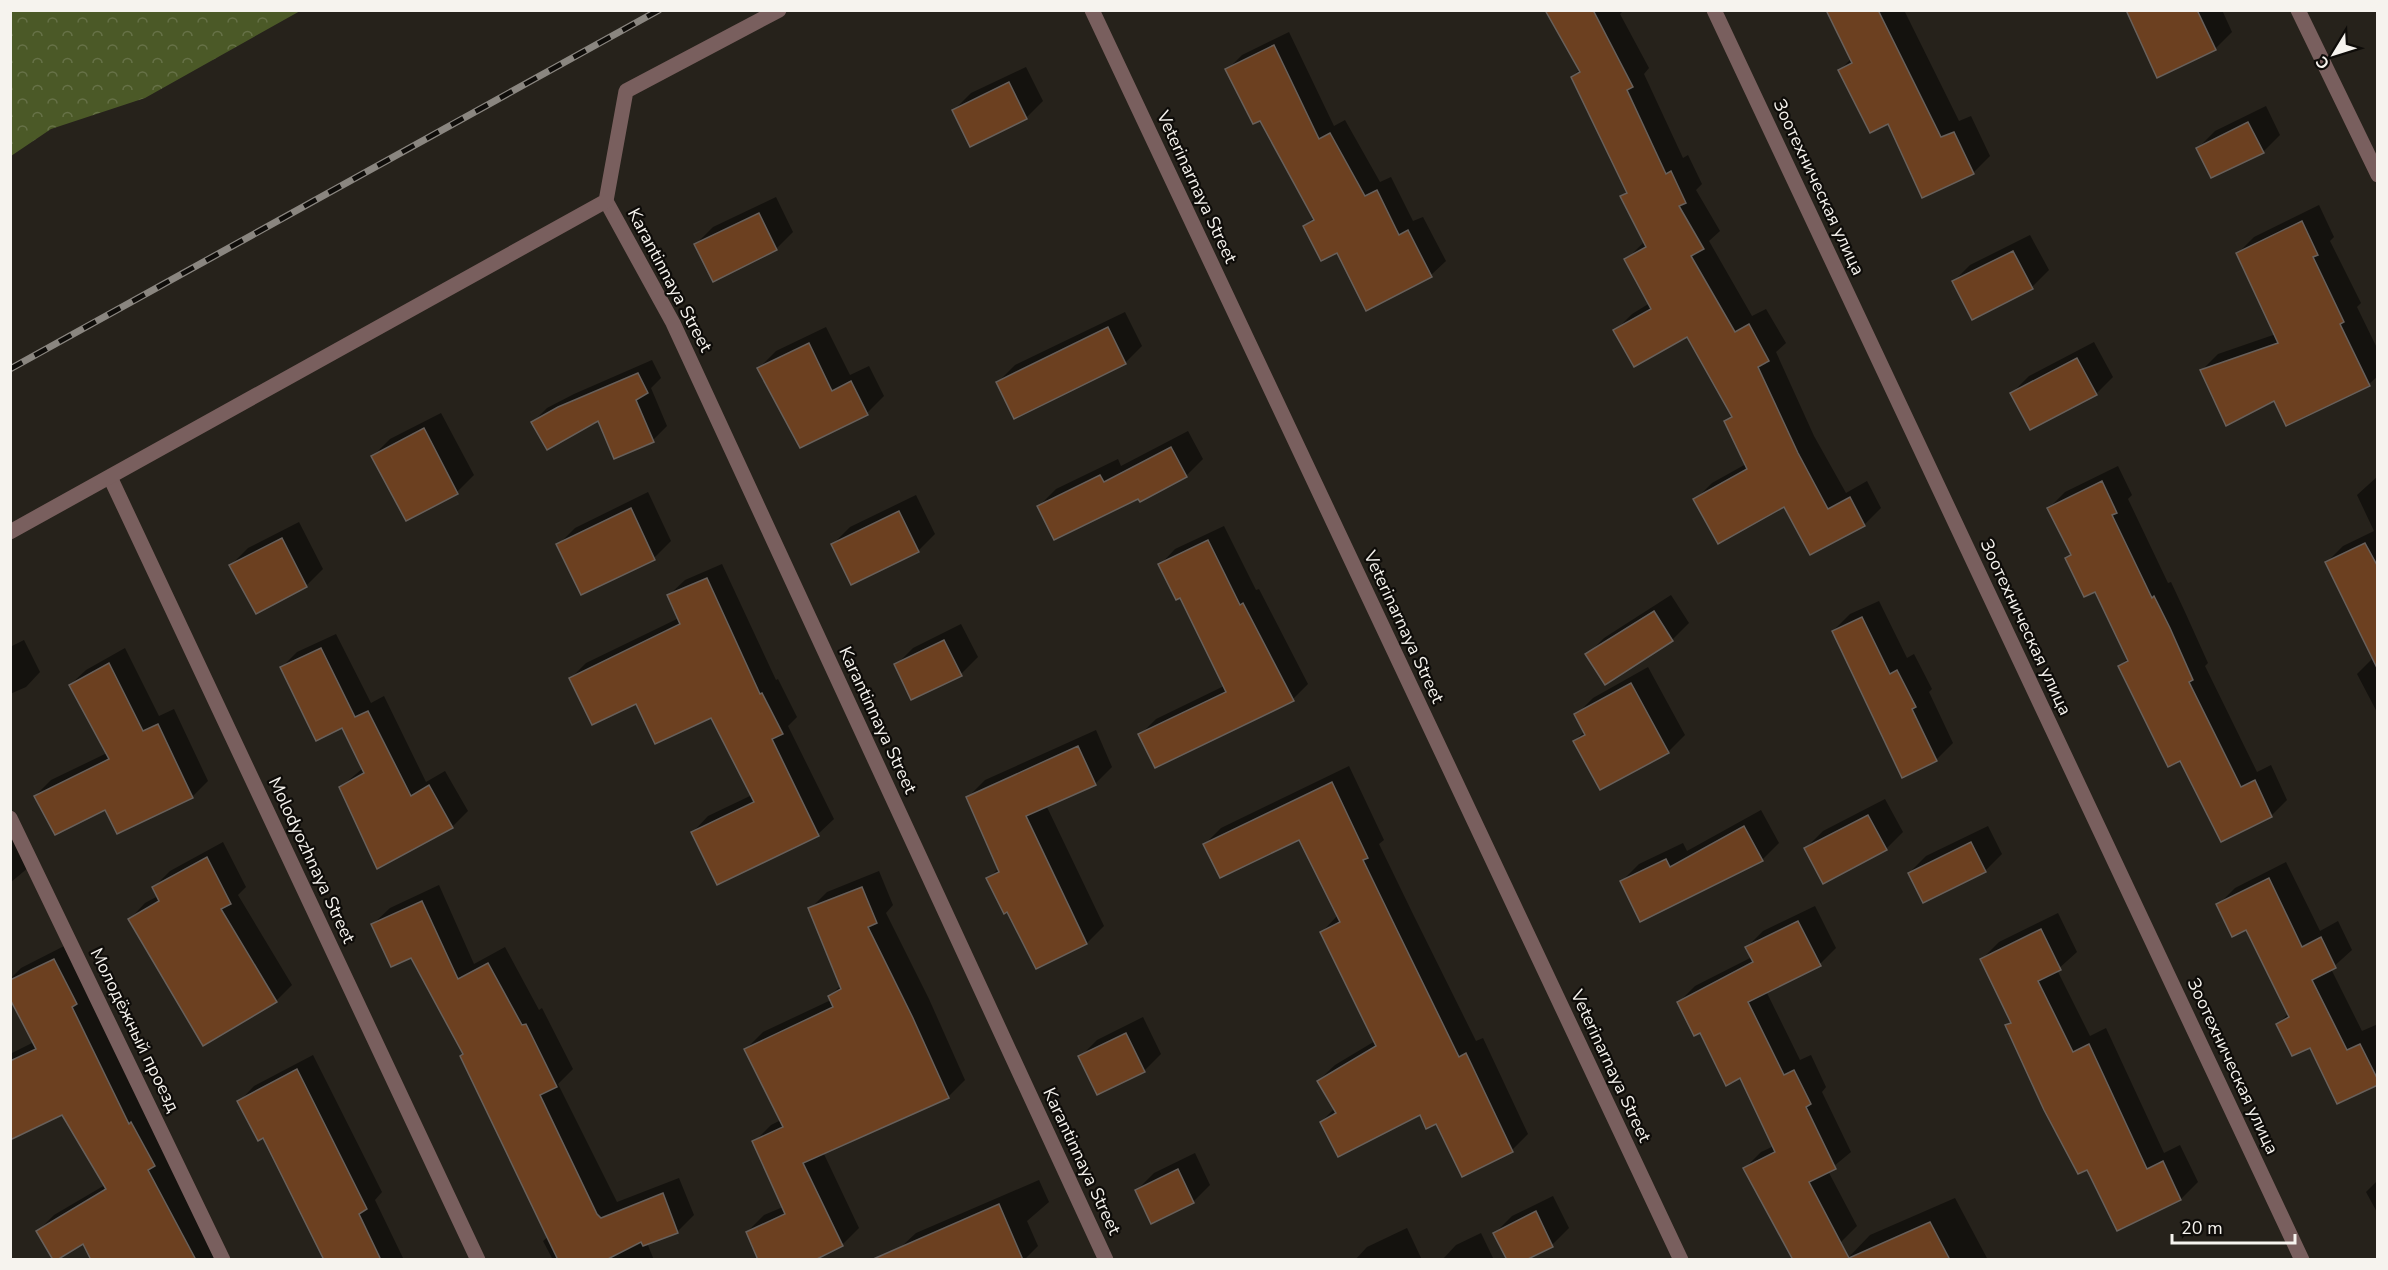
<svg xmlns="http://www.w3.org/2000/svg" width="2388" height="1270" viewBox="0 0 2388 1270" font-family="'Nunito Sans',sans-serif">
  <style>
    .forest { fill: url(#forest-crowns) }
    .shadow { fill: #0007 }
    .building { fill: #6c4020; stroke: #68605b; stroke-width: 1.5 }
    .lines { fill: none; stroke-linecap: round; stroke-linejoin: round }
    .minor { stroke: #795f5e; stroke-width: 15 }
    .rail-casing { stroke: #8a8680; stroke-width: 7 }
    .rail { stroke: #0e0c09; stroke-width: 4.5; stroke-dasharray: 14; stroke-linecap: butt }
    .labels { text-anchor: middle; stroke-width: 4.5; stroke-linejoin: round; paint-order: stroke }
    .street-label { font-size: 18px; fill: #f6f3ee; stroke: #0e0c09 }
  </style>
  <defs>
    <pattern id="forest-crowns" width="20" height="18" patternUnits="userSpaceOnUse" patternTransform="scale(1.5)"><rect width="20" height="18" fill="#4b5927"/><path d="M2 6a3 3 0 1 1 6 0M12 15a3 3 0 1 1 6 0" fill="none" stroke="#667147"/></pattern>
  </defs>
  <rect width="100%" height="100%" fill="#26221b"/>
  <polygon class="forest" points="11,10 300,10 300,11 145,98 51,129 11,156"/>
  <g class="shadow">
    <polygon points="1547,10 1624,10 1620,14 1649,68 1644,74 1683,158 1688,155 1702,184 1696,190 1720,231 1709,241 1752,316 1766,309 1786,343 1776,352 1814,436 1846,493 1867,481 1881,508 1864,525 1811,553 1785,505 1695,500 1712,483 1746,464 1726,422 1733,415 1687,335 1615,331 1632,314 1650,303 1626,260 1644,242 1622,197 1627,191 1572,77 1580,69"/>
    <polygon points="1829,10 1904,10 1959,121 1971,116 1990,156 1973,173 1889,122 1840,70 1852,58"/>
    <polygon points="2127,10 2222,10 2232,32 2215,49"/>
    <polygon points="1289,32 1334,126 1345,120 1380,182 1391,177 1413,221 1423,217 1446,261 1431,275 1366,309 1338,251 1305,226 1314,217 1261,119 1227,70 1242,55"/>
    <polygon points="1026,67 1043,101 1026,118 954,110 971,93"/>
    <polygon points="2266,106 2280,135 2263,152 2198,148 2215,131"/>
    <polygon points="776,197 793,232 776,249 696,244 713,227"/>
    <polygon points="2319,205 2334,237 2330,241 2361,303 2357,307 2378,350 2378,376 2369,384 2286,424 2274,399 2201,371 2218,354 2276,334 2237,254 2254,237"/>
    <polygon points="2030,235 2049,270 2032,287 1953,282 1970,265"/>
    <polygon points="1125,312 1142,346 1125,363 1015,417 998,382 1015,365"/>
    <polygon points="826,327 850,375 869,366 884,396 867,413 759,368 776,351"/>
    <polygon points="2094,342 2113,377 2096,394 2012,393 2029,376"/>
    <polygon points="652,360 661,378 651,388 667,426 653,440 598,419 533,422 547,408 574,394"/>
    <polygon points="441,413 474,475 457,492 373,456 390,439"/>
    <polygon points="1188,431 1203,459 1186,476 1139,497 1039,506 1056,489 1118,459 1121,466"/>
    <polygon points="2118,466 2132,495 2128,499 2168,583 2171,582 2185,612 2208,663 2205,666 2257,772 2271,765 2287,800 2271,816 2181,759 2120,666 2128,658 2096,590 2067,558 2072,553 2049,508 2065,492"/>
    <polygon points="2378,476 2378,714 2357,674 2373,658 2326,563 2343,546 2374,531 2357,495"/>
    <polygon points="648,492 671,541 654,558 558,545 575,528"/>
    <polygon points="916,495 935,534 918,551 833,544 850,527"/>
    <polygon points="299,522 323,569 306,586 256,612 231,565 248,548"/>
    <polygon points="1224,526 1256,590 1259,589 1308,684 1293,699 1140,735 1156,719 1224,686 1181,596 1160,565 1175,549"/>
    <polygon points="722,564 776,680 778,679 797,717 788,726 834,819 818,834 693,832 708,816 752,795 712,716 637,702 570,679 586,663 679,618 669,595 685,580"/>
    <polygon points="1671,595 1689,623 1672,640 1587,655 1604,638"/>
    <polygon points="1879,601 1907,658 1914,654 1932,689 1929,692 1953,743 1936,760 1833,631 1850,614"/>
    <polygon points="961,624 978,657 961,674 896,665 913,648"/>
    <polygon points="336,634 371,703 384,696 426,782 445,771 468,811 452,827 378,867 341,787 363,768 342,726 282,667 297,652"/>
    <polygon points="24,640 40,672 26,687 10,694 10,647"/>
    <polygon points="125,648 159,716 174,709 208,781 192,797 117,832 106,808 35,796 51,780 107,753 70,685 86,670"/>
    <polygon points="1648,667 1685,735 1668,752 1600,788 1574,741 1585,731 1576,715 1593,698"/>
    <polygon points="1096,730 1112,767 1095,784 1046,805 1104,926 1087,943 1037,967 1008,910 988,879 999,868 968,797 985,780"/>
    <polygon points="1349,766 1384,840 1379,844 1412,912 1476,1041 1483,1038 1528,1134 1512,1150 1421,1113 1321,1122 1335,1108 1318,1081 1335,1065 1375,1041 1322,932 1338,915 1300,838 1205,844 1221,828"/>
    <polygon points="1885,799 1903,832 1886,849 1806,848 1823,831"/>
    <polygon points="1761,810 1779,843 1762,860 1641,920 1622,881 1639,864 1683,843 1687,851"/>
    <polygon points="1988,826 2002,854 1985,871 1909,873 1926,856"/>
    <polygon points="10,832 29,867 10,883"/>
    <polygon points="223,842 246,887 238,895 292,985 276,1001 130,919 145,903 158,896 154,887 170,871"/>
    <polygon points="2286,862 2320,931 2338,921 2352,950 2331,969 2362,1031 2378,1024 2378,1083 2278,1024 2289,1013 2247,928 2218,905 2235,888"/>
    <polygon points="879,871 893,905 886,913 929,999 965,1080 948,1097 823,1152 859,1228 842,1245 747,1232 764,1215 783,1207 754,1142 771,1125 781,1120 746,1049 763,1032 831,1000 830,996 841,985 810,909 827,892"/>
    <polygon points="439,885 474,964 505,947 539,1010 542,1008 573,1069 558,1084 617,1202 679,1178 694,1215 678,1231 647,1243 654,1260 553,1260 543,1241 549,1236 464,1054 412,956 373,924 390,908"/>
    <polygon points="1815,906 1836,948 1820,964 1766,991 1800,1060 1811,1055 1826,1087 1822,1092 1851,1152 1828,1171 1857,1226 1841,1242 1807,1260 1745,1168 1761,1152 1774,1146 1741,1076 1679,1002 1695,986 1752,957 1747,947 1763,931"/>
    <polygon points="2058,913 2077,952 2057,970 2090,1036 2106,1028 2164,1153 2180,1145 2198,1182 2181,1199 2118,1229 2088,1168 2007,1026 2012,1021 1982,959 1999,942"/>
    <polygon points="70,943 221,1260 93,1260 84,1242 38,1231 54,1215 105,1185 63,1113 10,1139 10,1054 34,1042 10,996 10,979 21,968"/>
    <polygon points="1143,1017 1161,1054 1144,1071 1080,1057 1097,1040"/>
    <polygon points="313,1055 382,1192 375,1200 404,1260 325,1260 264,1136 239,1102 254,1086"/>
    <polygon points="1195,1153 1210,1185 1193,1202 1137,1190 1154,1173"/>
    <polygon points="1039,1180 1049,1202 1027,1221 1038,1246 1024,1260 968,1260 901,1247 916,1233"/>
    <polygon points="2378,1180 2378,1214 2366,1192"/>
    <polygon points="1553,1196 1569,1228 1552,1245 1523,1260 1495,1233 1512,1216"/>
    <polygon points="1955,1198 1988,1260 1846,1260 1870,1235"/>
    <polygon points="1407,1228 1422,1260 1355,1260 1367,1247"/>
    <polygon points="1481,1233 1494,1260 1442,1260 1456,1245"/>
  </g>
  <g class="building">
    <polygon points="1545,10 1593,10 1633,87 1627,90 1666,174 1671,171 1686,203 1679,206 1704,249 1691,256 1735,332 1749,324 1769,361 1758,367 1798,453 1828,509 1850,497 1865,526 1810,555 1784,507 1718,544 1693,499 1747,469 1724,421 1732,417 1687,337 1634,367 1613,330 1651,309 1624,259 1646,247 1620,196 1627,193 1571,77 1580,72"/>
    <polygon points="1826,10 1878,10 1941,137 1954,132 1974,174 1922,198 1888,124 1870,133 1838,70 1852,63"/>
    <polygon points="2126,10 2197,10 2216,50 2157,78"/>
    <polygon points="1274,45 1319,139 1330,133 1365,196 1377,190 1399,235 1408,230 1432,277 1366,311 1337,253 1321,261 1303,226 1314,220 1260,121 1253,124 1225,69"/>
    <polygon points="1009,82 1027,119 970,147 952,110"/>
    <polygon points="2248,122 2264,153 2211,178 2196,148"/>
    <polygon points="759,213 777,250 713,282 694,244"/>
    <polygon points="2302,221 2318,255 2313,257 2344,322 2340,324 2370,386 2286,426 2274,401 2226,426 2200,370 2278,343 2236,253"/>
    <polygon points="2013,251 2033,289 1972,320 1952,281"/>
    <polygon points="1108,327 1126,364 1014,419 996,382"/>
    <polygon points="809,343 832,391 851,381 868,415 800,448 757,368"/>
    <polygon points="2077,358 2097,395 2030,430 2010,393"/>
    <polygon points="638,373 648,393 636,400 654,442 614,459 598,421 547,450 531,422 558,407"/>
    <polygon points="424,428 458,494 406,521 371,456"/>
    <polygon points="1171,447 1187,477 1140,502 1138,499 1054,540 1037,506 1100,475 1104,482"/>
    <polygon points="2102,481 2117,513 2112,515 2152,598 2154,596 2170,628 2193,680 2189,682 2241,787 2255,780 2272,817 2221,842 2180,761 2168,767 2118,666 2128,661 2095,592 2084,597 2065,558 2071,555 2047,508"/>
    <polygon points="631,508 655,560 581,595 556,544"/>
    <polygon points="899,511 919,552 851,585 831,544"/>
    <polygon points="282,538 307,587 256,614 229,565"/>
    <polygon points="1208,540 1240,605 1243,603 1294,701 1155,768 1138,734 1226,692 1180,598 1176,600 1158,564"/>
    <polygon points="2365,543 2378,567 2378,670 2325,562"/>
    <polygon points="707,578 760,694 762,693 783,734 772,739 819,836 717,885 691,832 754,802 711,718 655,744 636,704 592,725 569,678 680,624 667,595"/>
    <polygon points="1654,611 1673,641 1605,685 1585,654"/>
    <polygon points="1862,617 1890,674 1897,670 1916,707 1912,709 1937,761 1902,778 1832,631"/>
    <polygon points="944,640 962,676 911,700 894,664"/>
    <polygon points="321,648 355,717 368,711 411,796 429,785 453,828 377,869 339,787 364,773 342,728 316,741 280,667"/>
    <polygon points="109,663 143,731 158,724 193,798 117,834 105,810 55,835 34,796 109,759 69,685"/>
    <polygon points="1631,683 1669,753 1600,790 1573,741 1585,735 1574,714"/>
    <polygon points="1078,746 1096,785 1026,816 1087,944 1036,969 1007,912 1004,914 986,878 999,872 966,797"/>
    <polygon points="1332,782 1368,858 1363,860 1396,928 1459,1057 1466,1053 1513,1152 1462,1177 1436,1124 1426,1129 1420,1115 1338,1157 1320,1122 1336,1113 1317,1081 1376,1046 1320,932 1340,922 1299,840 1220,878 1203,844"/>
    <polygon points="1868,815 1887,850 1823,884 1804,848"/>
    <polygon points="1744,826 1763,861 1640,922 1620,881 1666,859 1670,867"/>
    <polygon points="1971,842 1986,872 1923,903 1908,873"/>
    <polygon points="207,857 231,904 221,909 277,1002 203,1046 128,919 159,901 152,887"/>
    <polygon points="2269,878 2302,947 2321,937 2336,968 2312,980 2347,1050 2360,1044 2378,1080 2378,1085 2337,1104 2310,1048 2292,1056 2276,1024 2289,1017 2246,930 2232,937 2216,904"/>
    <polygon points="862,887 877,923 868,927 912,1016 949,1098 803,1163 843,1246 815,1260 758,1260 746,1232 785,1214 752,1141 783,1127 744,1049 833,1007 828,996 841,989 808,908"/>
    <polygon points="422,901 458,979 488,963 522,1025 526,1024 557,1087 540,1095 597,1214 601,1218 663,1193 678,1233 643,1246 641,1242 606,1260 558,1260 460,1056 463,1054 411,958 391,967 371,924"/>
    <polygon points="1798,921 1821,966 1748,1002 1784,1075 1794,1070 1811,1104 1806,1107 1836,1169 1809,1182 1849,1258 1930,1222 1950,1260 1793,1260 1743,1168 1775,1152 1740,1078 1726,1086 1700,1033 1694,1036 1677,1002 1753,962 1745,947"/>
    <polygon points="2041,929 2061,970 2038,981 2073,1052 2089,1044 2147,1169 2163,1161 2181,1200 2117,1231 2087,1170 2078,1174 2044,1110 2005,1025 2011,1023 1980,959"/>
    <polygon points="54,959 77,1004 72,1007 129,1124 131,1122 155,1166 148,1170 196,1260 91,1260 83,1244 57,1260 53,1260 36,1231 106,1189 62,1115 10,1140 10,1061 36,1049 10,999 10,980"/>
    <polygon points="1126,1033 1145,1072 1097,1095 1078,1056"/>
    <polygon points="297,1069 367,1209 359,1214 381,1260 324,1260 263,1138 258,1141 237,1101"/>
    <polygon points="1178,1169 1194,1203 1151,1224 1135,1190"/>
    <polygon points="999,1204 1023,1260 871,1260"/>
    <polygon points="1536,1211 1553,1247 1526,1260 1507,1260 1493,1233"/>
  </g>
  <g class="lines">
    <g class="minor">
      <polyline points="1092,10 1681,1260"/>
      <polyline points="1714,10 2302,1260"/>
      <polyline points="2298,10 2378,175"/>
      <polyline points="606,201 673,323 1106,1260"/>
      <polyline points="110,477 478,1260"/>
      <polyline points="10,532 606,201 626,91 779,10"/>
      <polyline points="10,818 223,1260"/>
    </g>
    <defs>
      <polyline id="rail" points="10,369 659,10"/>
    </defs>
    <use href="#rail" class="rail-casing"/>
    <use href="#rail" class="rail"/>
  </g>
  <g class="labels">
    <g class="street-label">
      <text transform="translate(1197 187) rotate(65)" y="6">Veterinarnaya Street</text>
      <text transform="translate(1819 187) rotate(65)" y="6">Зоотехническая улица</text>
      <text transform="translate(670 280) rotate(62)" y="6">Karantinnaya Street</text>
      <text transform="translate(1404 627) rotate(65)" y="6">Veterinarnaya Street</text>
      <text transform="translate(2026 627) rotate(65)" y="6">Зоотехническая улица</text>
      <text transform="translate(878 720) rotate(65)" y="6">Karantinnaya Street</text>
      <text transform="translate(312 860) rotate(65)" y="6">Molodyozhnaya Street</text>
      <text transform="translate(135 1030) rotate(64)" y="6">Молодёжный проезд</text>
      <text transform="translate(1611 1066) rotate(65)" y="6">Veterinarnaya Street</text>
      <text transform="translate(2233 1066) rotate(65)" y="6">Зоотехническая улица</text>
      <text transform="translate(1082 1161) rotate(65)" y="6">Karantinnaya Street</text>
    </g>
  </g>
  <rect width="2388" height="1270" fill="none" stroke="#f6f3ee" stroke-width="24"/>
  <g transform="translate(2334 54) rotate(232)" stroke="#0e0c09" stroke-width="4.5" paint-order="stroke">
  <path d="M0-4.5L10 22L0 15L-10 22Z" fill="#f6f3ee"/>
  <text y="-9" font-size="16" font-weight="bold" text-anchor="middle" fill="#f6f3ee">С</text>
  </g>
  <path d="M2172 1234v9h123v-9" fill="none" stroke="#f6f3ee" stroke-width="3"/>
  <text x="2181" y="1234" font-size="18" fill="#f6f3ee" stroke="#0e0c09" stroke-width="4.5" paint-order="stroke">20 m</text>
</svg>
